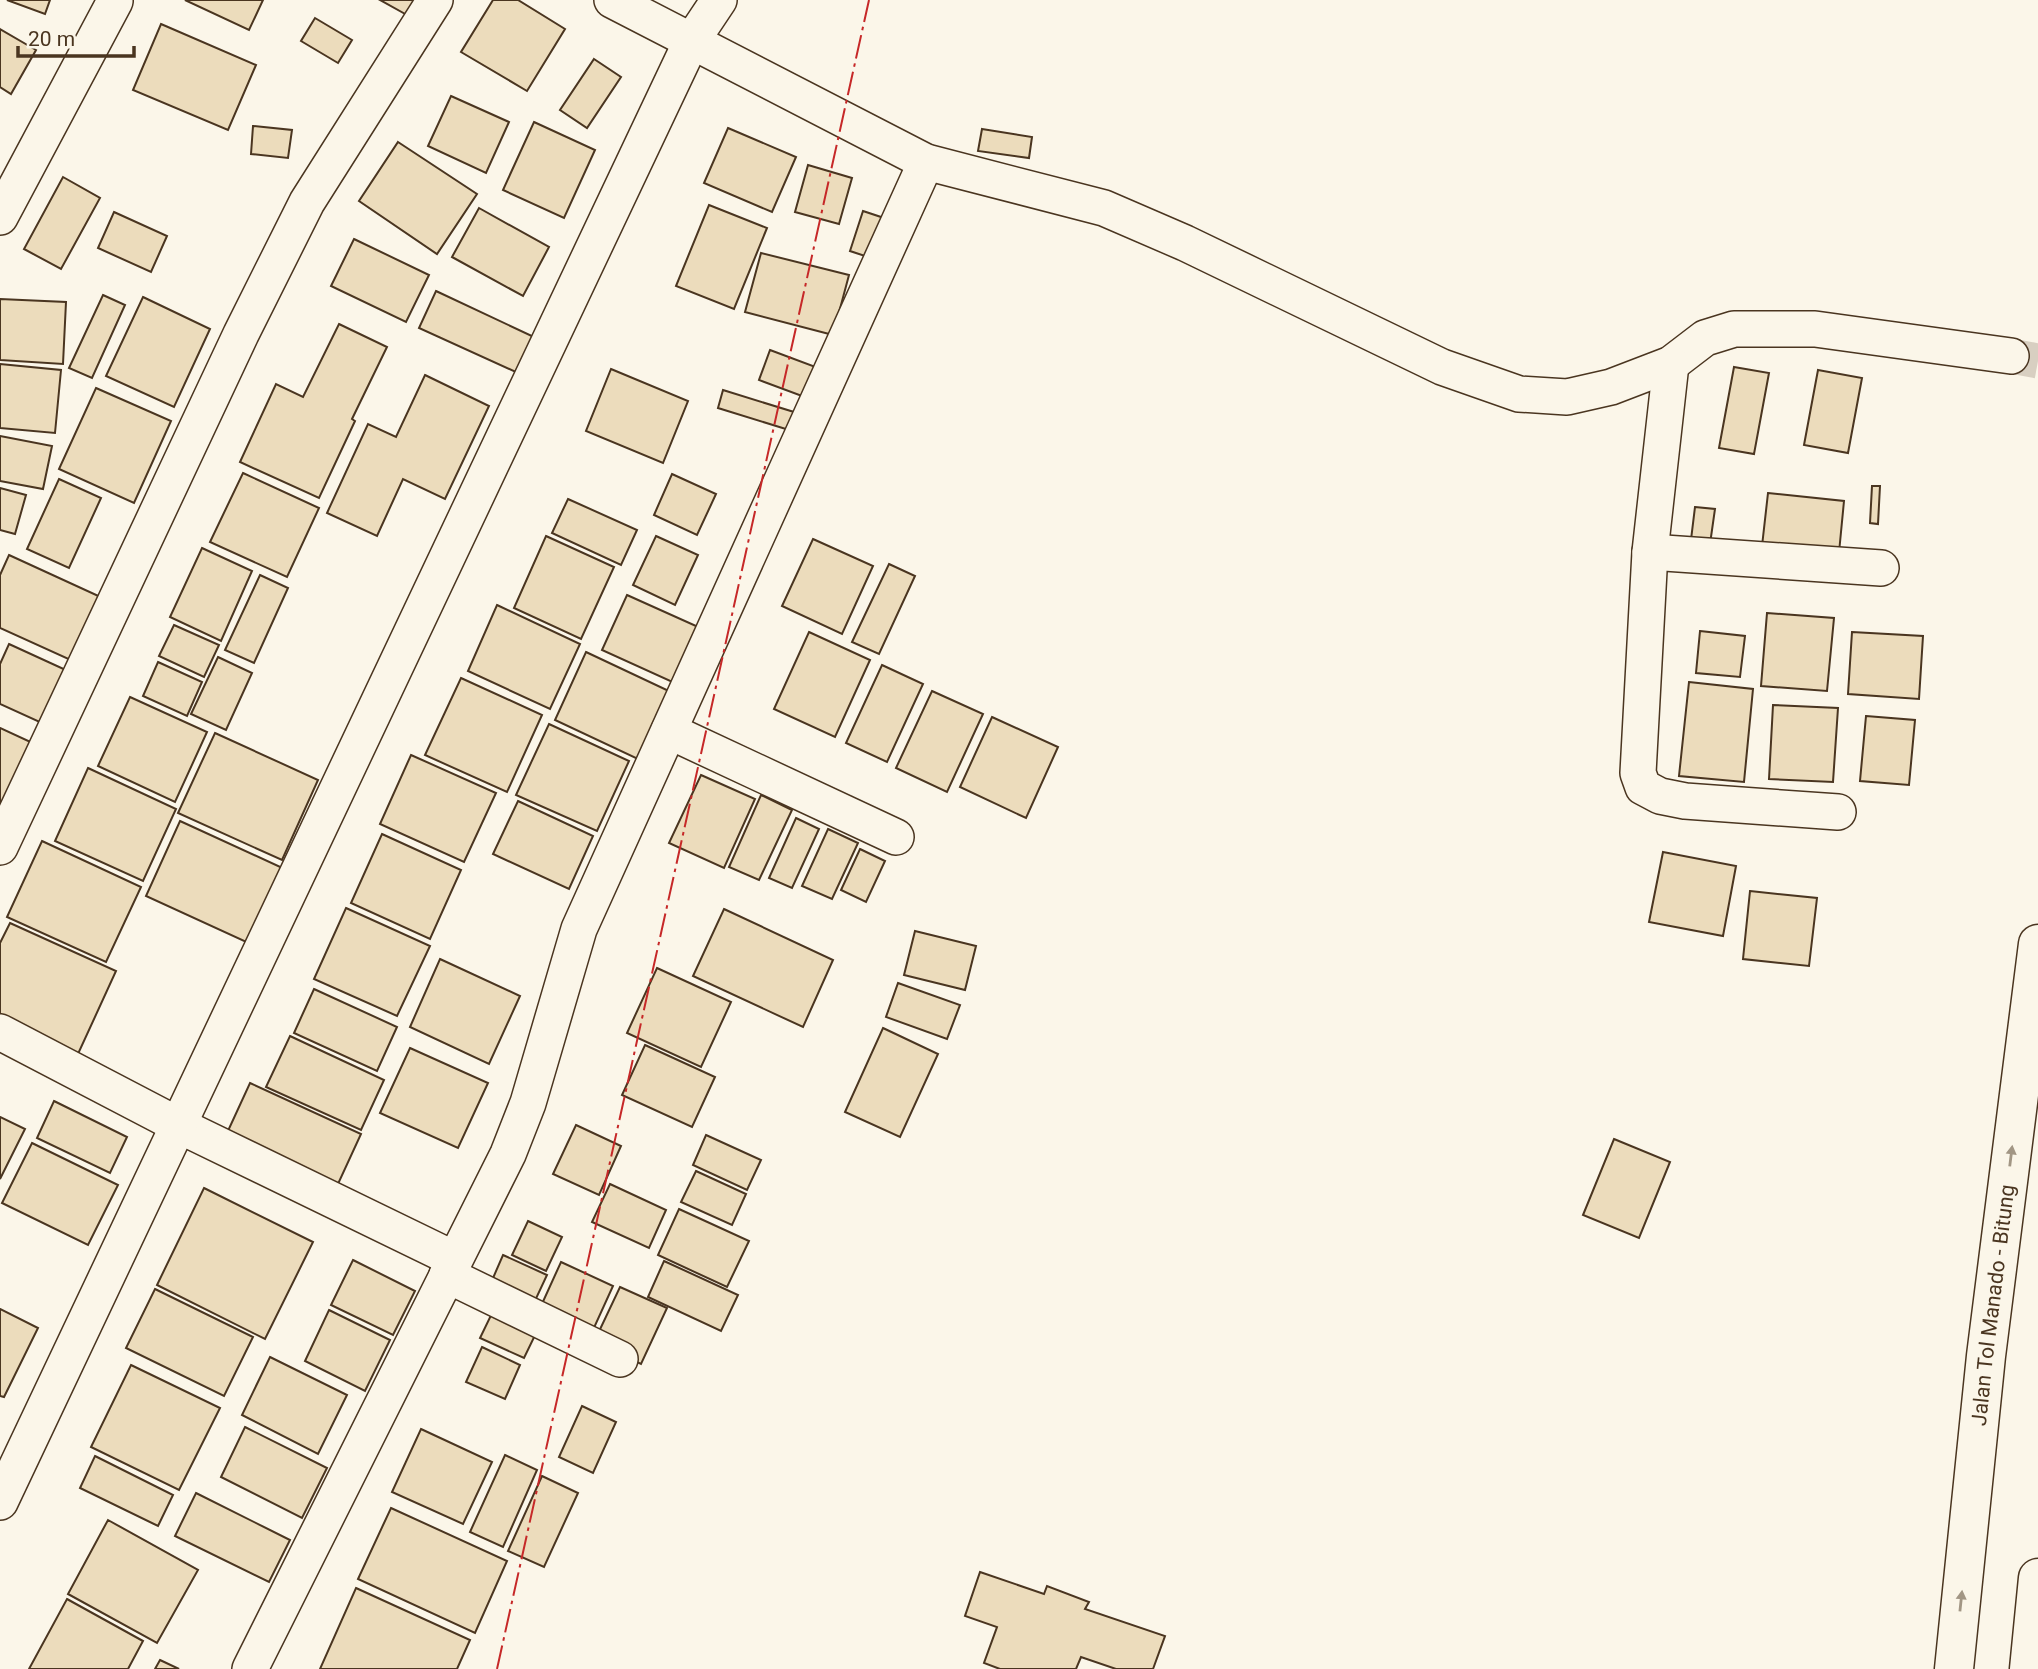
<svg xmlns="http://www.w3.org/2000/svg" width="2038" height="1669" viewBox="0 0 2038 1669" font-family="Roboto,sans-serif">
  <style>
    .building { fill: #ecdcbc; stroke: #4a3520; stroke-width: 2 }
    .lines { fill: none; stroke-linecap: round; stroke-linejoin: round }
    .street-tunnel { stroke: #d8cfc1; stroke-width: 35; stroke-dasharray: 35 18; stroke-linecap: butt }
    .street-casing { stroke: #4a3520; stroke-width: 38 }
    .highway-casing { stroke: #4a3520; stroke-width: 41 }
    .street { stroke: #fbf6e9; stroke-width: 35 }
    .highway { stroke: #fbf6e9; stroke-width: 38 }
    .power { stroke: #c62828; stroke-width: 2; stroke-dasharray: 24 5 3.5 5; stroke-linecap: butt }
    .oneway { fill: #a29684 }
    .labels { text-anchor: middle; stroke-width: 5; stroke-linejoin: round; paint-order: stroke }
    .street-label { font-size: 21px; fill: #4a3520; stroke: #fbf6e9 }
  </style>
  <rect width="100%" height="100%" fill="#fbf6e9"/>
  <g class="building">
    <polygon points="7,0 50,0 45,14"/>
    <polygon points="185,0 263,0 249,30"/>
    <polygon points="380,0 416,0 407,15"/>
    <polygon points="493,0 518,0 565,29 527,91 461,52"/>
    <polygon points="315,18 352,40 338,63 301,41"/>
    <polygon points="161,24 256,65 228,130 133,90"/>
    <polygon points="0,29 36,50 11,94 0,87"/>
    <polygon points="594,59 621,77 587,128 560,110"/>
    <polygon points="451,96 509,122 486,173 428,146"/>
    <polygon points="534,122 595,150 564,218 503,190"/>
    <polygon points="253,126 292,130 288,158 251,154"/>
    <polygon points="728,128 796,157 772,212 704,183"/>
    <polygon points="982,129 1032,137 1029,158 978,151"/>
    <polygon points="398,142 477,194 437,254 359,201"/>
    <polygon points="808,165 852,178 839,224 795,212"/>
    <polygon points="63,177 100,198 61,269 24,249"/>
    <polygon points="709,205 767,228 734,309 676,286"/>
    <polygon points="479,208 549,247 523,296 452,257"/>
    <polygon points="863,211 887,219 874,259 850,251"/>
    <polygon points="114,212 167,236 151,272 98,248"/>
    <polygon points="354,239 429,275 406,322 331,286"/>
    <polygon points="761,253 849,275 833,335 745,312"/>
    <polygon points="436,291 534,337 518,373 419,328"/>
    <polygon points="103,295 125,305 92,378 69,368"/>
    <polygon points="143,297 210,329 174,407 106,376"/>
    <polygon points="0,299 66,302 63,364 0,360"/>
    <polygon points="339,324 387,347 352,419 355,421 319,498 240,462 276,384 303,397"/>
    <polygon points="770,350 821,369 810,399 759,380"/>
    <polygon points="0,364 61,370 55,433 0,428"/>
    <polygon points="1734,367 1769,373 1754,454 1719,448"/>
    <polygon points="611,369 688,401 663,463 586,431"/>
    <polygon points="1818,370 1862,378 1848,453 1804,445"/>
    <polygon points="425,375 489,406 445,499 403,479 377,536 327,513 368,424 396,437"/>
    <polygon points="96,388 171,421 134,503 59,469"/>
    <polygon points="723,390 794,412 789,430 718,408"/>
    <polygon points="0,436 52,446 43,489 0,481"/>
    <polygon points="243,473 319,508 287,577 210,542"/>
    <polygon points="672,474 716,494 697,535 654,515"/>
    <polygon points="59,479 101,498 69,568 27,549"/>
    <polygon points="1872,486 1880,486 1878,524 1870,523"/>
    <polygon points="0,488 26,495 15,534 0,530"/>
    <polygon points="1768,493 1844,501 1838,563 1761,555"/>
    <polygon points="568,499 637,530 621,565 552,533"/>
    <polygon points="1695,507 1715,509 1709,551 1690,548"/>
    <polygon points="546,536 614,567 581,639 514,608"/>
    <polygon points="656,536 698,555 675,605 633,585"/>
    <polygon points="813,539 873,566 842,634 782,606"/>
    <polygon points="202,548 252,571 221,641 170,617"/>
    <polygon points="9,555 105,599 75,662 0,628 0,575"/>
    <polygon points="889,564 915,576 879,654 852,642"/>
    <polygon points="260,575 288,588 254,663 225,650"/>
    <polygon points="627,595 705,630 679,685 602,650"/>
    <polygon points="497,605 580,644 550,709 468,671"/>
    <polygon points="1767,613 1834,618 1827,691 1761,686"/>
    <polygon points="174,625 219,645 204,677 159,656"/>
    <polygon points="1700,631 1745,636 1740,677 1696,673"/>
    <polygon points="809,632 870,660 835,737 774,709"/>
    <polygon points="1852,632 1923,636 1919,699 1848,694"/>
    <polygon points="9,644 68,671 44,724 0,704 0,664"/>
    <polygon points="586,652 671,692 640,760 555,720"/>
    <polygon points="218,657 252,673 226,730 191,714"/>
    <polygon points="158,662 202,682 187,716 143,696"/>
    <polygon points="882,665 923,684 887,762 846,743"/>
    <polygon points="461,678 542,715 507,792 425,755"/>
    <polygon points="1689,682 1753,689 1744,782 1679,776"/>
    <polygon points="932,691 983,714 947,792 896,768"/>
    <polygon points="130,697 207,732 175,802 98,766"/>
    <polygon points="1773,705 1838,708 1833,782 1769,779"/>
    <polygon points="1866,716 1915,720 1909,785 1860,781"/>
    <polygon points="992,717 1058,747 1026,818 960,787"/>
    <polygon points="549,724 629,761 597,831 516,795"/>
    <polygon points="0,728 37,745 0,817"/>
    <polygon points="215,733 318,780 282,860 178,813"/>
    <polygon points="411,755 496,793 464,862 380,824"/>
    <polygon points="88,768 176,809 143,881 55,841"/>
    <polygon points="701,775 755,799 724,868 669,843"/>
    <polygon points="761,795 792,810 759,880 729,867"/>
    <polygon points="518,801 593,836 569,889 493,854"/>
    <polygon points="796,818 819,829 792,888 769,878"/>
    <polygon points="180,821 289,871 255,946 146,896"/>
    <polygon points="828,829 858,843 832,899 802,886"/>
    <polygon points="382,834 461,870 430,939 351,903"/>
    <polygon points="42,841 141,887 106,962 7,917"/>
    <polygon points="860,849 885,861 866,902 841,890"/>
    <polygon points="1663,852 1736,866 1723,936 1649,922"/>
    <polygon points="1750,891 1817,898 1809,966 1743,959"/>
    <polygon points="346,908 430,946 397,1016 314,979"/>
    <polygon points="724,909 833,960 803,1027 693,976"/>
    <polygon points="10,923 116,971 78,1054 0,1018 0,943"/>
    <polygon points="915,931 976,946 965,990 904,975"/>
    <polygon points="440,959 520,996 489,1064 410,1027"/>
    <polygon points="657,968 731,1002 701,1067 627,1033"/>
    <polygon points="898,983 960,1005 947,1039 886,1017"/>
    <polygon points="314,989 397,1027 377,1071 294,1033"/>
    <polygon points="883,1028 938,1054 900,1137 845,1112"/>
    <polygon points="290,1036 384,1080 361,1130 266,1087"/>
    <polygon points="645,1045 715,1077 692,1127 622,1095"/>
    <polygon points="410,1048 488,1083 458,1148 380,1113"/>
    <polygon points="250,1083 361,1134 338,1184 227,1133"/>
    <polygon points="54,1101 127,1137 110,1173 37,1138"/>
    <polygon points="0,1117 25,1129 0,1179"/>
    <polygon points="576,1125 621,1146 599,1195 553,1174"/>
    <polygon points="706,1135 761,1160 747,1190 693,1165"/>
    <polygon points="1614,1139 1670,1162 1639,1238 1583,1215"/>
    <polygon points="32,1143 118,1185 88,1245 2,1203"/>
    <polygon points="696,1171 746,1194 732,1225 681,1202"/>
    <polygon points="610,1184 666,1210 649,1248 592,1222"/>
    <polygon points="204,1188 313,1242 265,1339 157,1285"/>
    <polygon points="679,1209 749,1241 727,1287 658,1255"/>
    <polygon points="528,1221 562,1237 546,1271 512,1255"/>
    <polygon points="503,1255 547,1275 533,1305 490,1285"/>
    <polygon points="353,1260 415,1291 393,1335 331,1305"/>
    <polygon points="664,1261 738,1295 721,1331 648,1297"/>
    <polygon points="561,1262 613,1286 593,1330 541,1306"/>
    <polygon points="620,1287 667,1308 641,1364 594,1342"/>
    <polygon points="155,1289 253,1337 224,1396 126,1348"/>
    <polygon points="495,1307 539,1327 524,1358 480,1338"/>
    <polygon points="0,1309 38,1328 4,1397 0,1396"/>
    <polygon points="329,1310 390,1340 365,1391 305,1361"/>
    <polygon points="482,1347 520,1365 505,1399 466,1382"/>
    <polygon points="270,1357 347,1395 318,1454 242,1415"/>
    <polygon points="131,1365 220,1408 179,1490 91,1447"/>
    <polygon points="582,1406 616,1422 593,1473 559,1457"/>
    <polygon points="245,1427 327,1468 302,1518 221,1477"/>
    <polygon points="421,1429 492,1462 463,1524 392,1492"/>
    <polygon points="505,1455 537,1470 503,1547 470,1532"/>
    <polygon points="95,1456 173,1495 158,1526 80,1488"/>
    <polygon points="542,1476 578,1493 544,1567 508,1551"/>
    <polygon points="196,1493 290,1540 269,1582 175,1536"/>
    <polygon points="391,1508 507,1561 475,1633 358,1579"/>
    <polygon points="108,1520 198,1570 157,1643 68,1594"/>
    <polygon points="980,1572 1044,1594 1047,1586 1089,1602 1085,1609 1165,1636 1153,1669 1116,1669 1081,1657 1076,1669 1000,1669 984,1663 997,1627 965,1616"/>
    <polygon points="356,1588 470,1640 457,1669 320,1669"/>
    <polygon points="67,1599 143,1641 128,1669 29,1669"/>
    <polygon points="160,1660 179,1669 155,1669"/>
  </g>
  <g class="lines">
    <polyline class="street-tunnel" points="2011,356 2038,361"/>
    <defs>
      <g id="street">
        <polyline points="612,0 926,162 1104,208 1185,243 1442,367 1519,394 1567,397 1611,387 1671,364 1705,338 1734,329 1815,329 2011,356"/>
        <polyline points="0,217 115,1"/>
        <polyline points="1671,364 1650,552 1638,773 1643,787 1660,796 1685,801 1838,812"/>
        <polyline points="1650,552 1881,568"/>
        <polyline points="669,731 896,837"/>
        <polyline points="0,847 241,334 307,202 435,0"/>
        <polyline points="0,1032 180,1126 454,1259"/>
        <polyline points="447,1275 620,1359"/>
        <polyline points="0,1502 691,42 719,0"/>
        <polyline points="250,1669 508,1154 528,1103 579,929 926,162"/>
      </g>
      <g id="highway">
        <path id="s1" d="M 1954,1669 L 1986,1356 L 2038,944"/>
        <polyline points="2029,1669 2038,1578"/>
      </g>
    </defs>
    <use href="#street" class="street-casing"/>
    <use href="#highway" class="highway-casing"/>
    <use href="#street" class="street"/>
    <use href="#highway" class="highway"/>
    <polyline class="power" points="497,1669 869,0"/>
  </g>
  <defs><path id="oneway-solid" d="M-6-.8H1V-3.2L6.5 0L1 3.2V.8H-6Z" transform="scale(1.75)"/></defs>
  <g class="oneway">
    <use href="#oneway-solid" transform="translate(2011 1156) rotate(-83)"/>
    <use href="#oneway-solid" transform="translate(1961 1601) rotate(-84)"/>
  </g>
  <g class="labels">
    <g class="street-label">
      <text dy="7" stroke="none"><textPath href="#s1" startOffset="366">Jalan Tol Manado - Bitung</textPath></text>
    </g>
  </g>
  <path d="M18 46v10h116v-10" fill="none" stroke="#4a3520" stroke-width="3.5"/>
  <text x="28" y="46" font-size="21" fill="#4a3520" stroke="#fbf6e9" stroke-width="5" paint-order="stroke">20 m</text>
</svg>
